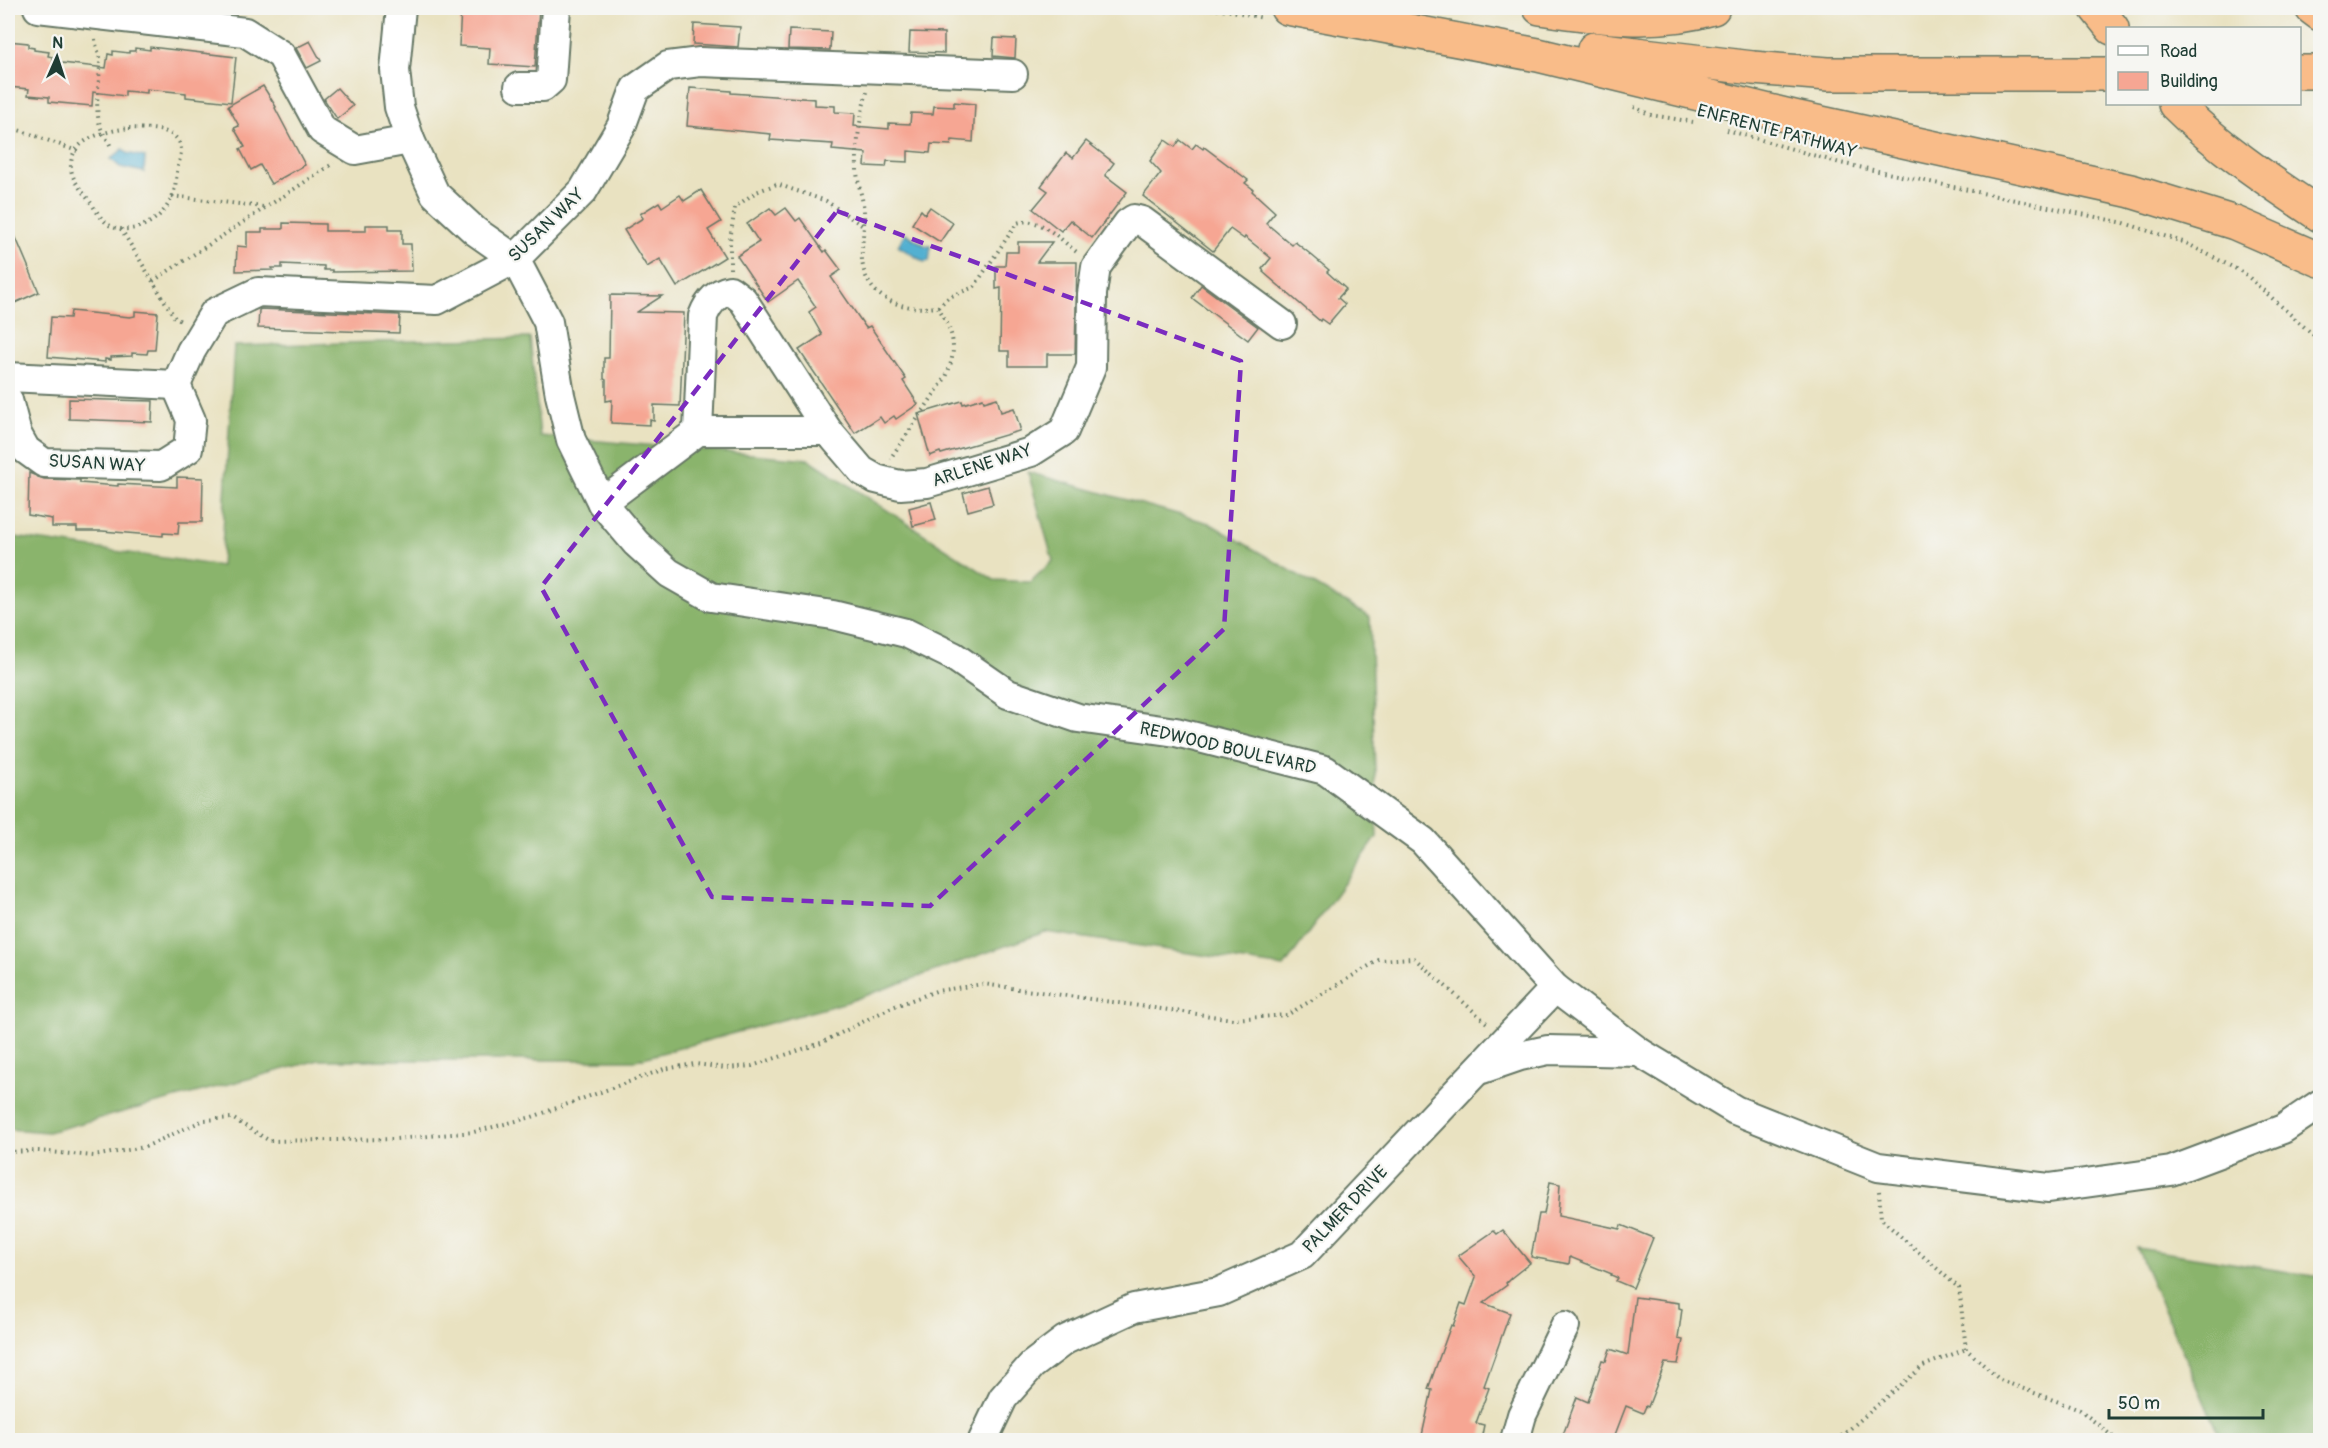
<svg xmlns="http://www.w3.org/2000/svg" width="2328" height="1448" viewBox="0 0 2328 1448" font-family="Pangolin,sans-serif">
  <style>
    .forest { fill: #8ab46c; stroke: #547850; stroke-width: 1.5 }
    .water { fill: #53b0d1; stroke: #397682; stroke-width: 1.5 }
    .building { fill: #f6a693 }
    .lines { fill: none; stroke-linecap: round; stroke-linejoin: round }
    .minor-casing { stroke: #667765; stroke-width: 32 }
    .highway-casing { stroke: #667765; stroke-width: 36 }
    .path { stroke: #667765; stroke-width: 4; stroke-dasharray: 1.5 4.5; stroke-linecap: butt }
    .minor { stroke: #fff; stroke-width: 28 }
    .highway { stroke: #f9bc89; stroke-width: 33 }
    .marked { fill: none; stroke: #7b2cbf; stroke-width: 4.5; stroke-dasharray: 12 8; stroke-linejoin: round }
    .labels { text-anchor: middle; stroke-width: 4.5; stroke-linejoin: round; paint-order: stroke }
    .street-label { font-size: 18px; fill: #1f3d34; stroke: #f6f6f2 }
  </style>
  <rect width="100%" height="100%" fill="#f6f6f2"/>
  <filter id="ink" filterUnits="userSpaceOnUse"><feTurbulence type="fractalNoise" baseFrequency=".0167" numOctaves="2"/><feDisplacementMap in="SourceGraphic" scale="12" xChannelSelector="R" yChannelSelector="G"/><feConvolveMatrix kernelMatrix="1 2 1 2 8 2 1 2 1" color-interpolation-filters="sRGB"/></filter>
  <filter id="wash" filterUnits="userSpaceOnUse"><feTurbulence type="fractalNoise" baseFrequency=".008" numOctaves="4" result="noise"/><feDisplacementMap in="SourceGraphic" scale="24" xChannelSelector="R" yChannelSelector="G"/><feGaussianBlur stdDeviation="1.35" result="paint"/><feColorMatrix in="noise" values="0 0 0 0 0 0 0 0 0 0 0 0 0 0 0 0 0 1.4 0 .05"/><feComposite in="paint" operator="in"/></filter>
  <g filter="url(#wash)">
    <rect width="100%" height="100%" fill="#e9e2c1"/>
    <g class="forest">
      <polygon points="530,338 540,436 809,459 994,580 1030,582 1053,561 1028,472 1209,523 1370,617 1377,837 1284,967 1045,932 847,1002 636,1060 319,1060 48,1132 8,1129 8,536 221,566 234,346"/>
      <polygon points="2137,1248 2320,1277 2320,1440 2221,1440"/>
    </g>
    <g class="water">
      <polygon points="123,149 127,153 145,157 144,172 120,167 111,159"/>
      <polygon points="905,233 926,246 931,246 929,261 924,262 898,246"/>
    </g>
    <g id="blocks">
      <g class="building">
        <polygon points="461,8 539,8 535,67 489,64 490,48 459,46"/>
        <polygon points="694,24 740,27 738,47 693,44"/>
        <polygon points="789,30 831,32 830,50 788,49"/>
        <polygon points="910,32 944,33 944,53 909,52"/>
        <polygon points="994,38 1016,39 1015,58 993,56"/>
        <polygon points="8,41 28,43 28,47 34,48 34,50 49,52 48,56 53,57 53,62 106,68 108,54 113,55 113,51 129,53 129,51 135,51 135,48 150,50 150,47 159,48 236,57 231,102 186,97 186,93 147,89 147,93 125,91 125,96 93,92 92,106 49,102 49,97 28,95 29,89 8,87"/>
        <polygon points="310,41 321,61 307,68 296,48"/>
        <polygon points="263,86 276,107 275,108 305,165 271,184 260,165 251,170 240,149 245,147 234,128 239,126 228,106"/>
        <polygon points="337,88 353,106 337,119 324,99"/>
        <polygon points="690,88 731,91 731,93 815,99 815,105 835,106 835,112 855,113 854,126 889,129 889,123 910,124 911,113 933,114 934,106 954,107 954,102 975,104 973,142 952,140 951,145 931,144 930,153 908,151 908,162 887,161 886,167 865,166 866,153 832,150 833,144 770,140 771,134 687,126"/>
        <polygon points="1165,140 1175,147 1180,140 1192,149 1196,144 1203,149 1204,147 1248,180 1245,183 1253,189 1252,191 1275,212 1266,223 1292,245 1295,242 1309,253 1329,270 1327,272 1346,289 1338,298 1345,304 1328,324 1321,319 1320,321 1263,272 1264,271 1262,269 1271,258 1245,237 1244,239 1230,229 1213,251 1143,196 1161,173 1150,161"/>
        <polygon points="1086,141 1114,163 1105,175 1127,192 1092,238 1070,220 1061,231 1033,209 1048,191 1041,186 1066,153 1073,158"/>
        <polygon points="701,190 721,222 708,230 725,257 677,287 660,259 647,267 624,230 643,218 640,214 659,202 662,207 680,195 684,201"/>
        <polygon points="930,207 953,223 940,242 912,224 921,210 925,214"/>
        <polygon points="770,208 776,215 786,208 796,221 800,218 824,252 826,250 841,270 831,277 866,328 870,326 906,379 903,381 918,404 896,419 894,416 884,423 880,417 855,433 799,350 822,335 809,312 816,307 798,281 768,302 737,256 759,242 747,224"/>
        <polygon points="8,219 39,292 8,306"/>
        <polygon points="283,223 325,224 325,231 366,231 366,225 389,225 389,230 402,230 402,244 411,244 412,271 332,272 332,270 324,270 324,266 282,264 282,268 272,268 273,270 236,271 237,246 247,247 247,232 262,232 262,229 283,229"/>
        <polygon points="1018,242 1052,242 1037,262 1077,262 1075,354 1047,354 1047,366 1009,366 1009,351 1000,351 1001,288 996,289 996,266 1005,266 1006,252 1018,252"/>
        <polygon points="1201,285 1258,327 1248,340 1192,298"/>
        <polygon points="610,295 662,296 637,312 684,313 680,406 654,405 654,421 650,420 650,425 611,423 612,400 606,401 606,380 604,379 604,358 609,358"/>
        <polygon points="261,309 400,315 399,333 258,328 259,310"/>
        <polygon points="71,311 130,317 135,316 135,311 158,313 155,350 148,350 147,354 132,353 132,356 111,357 111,360 105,359 105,362 48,357 51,317 70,318"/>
        <polygon points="983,398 984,402 997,398 1001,412 1014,408 1020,428 1019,431 941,454 940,452 930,456 918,414 962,401 963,404"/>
        <polygon points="69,399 153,401 152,422 69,419"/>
        <polygon points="29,473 44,479 80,480 80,483 118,486 118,484 177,487 177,477 203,478 202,522 179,522 178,534 163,533 163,536 102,531 77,531 77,527 52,527 52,519 28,515"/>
        <polygon points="988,486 993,504 968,511 963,493"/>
        <polygon points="931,502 936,520 913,526 909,508"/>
        <polygon points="1550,1182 1560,1184 1558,1216 1620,1229 1621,1225 1653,1238 1633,1288 1616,1281 1618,1278 1611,1275 1612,1274 1570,1257 1569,1264 1531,1257 1539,1214 1544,1214"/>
        <polygon points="1503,1230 1530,1263 1511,1278 1506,1283 1507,1285 1483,1303 1510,1313 1484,1386 1489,1388 1476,1423 1484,1425 1481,1440 1421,1440 1432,1390 1428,1389 1451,1325 1453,1326 1461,1303 1466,1305 1476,1277 1458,1256 1494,1231 1497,1234"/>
        <polygon points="1635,1297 1679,1303 1679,1308 1682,1309 1678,1339 1683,1340 1678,1364 1665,1363 1648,1407 1646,1406 1643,1413 1626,1406 1613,1440 1561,1440 1577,1397 1588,1402 1602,1360 1606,1361 1610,1349 1628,1355"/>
      </g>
    </g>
  </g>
  <g filter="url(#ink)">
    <use href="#blocks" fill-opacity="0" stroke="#667765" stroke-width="1.5"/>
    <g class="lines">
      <defs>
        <g id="minor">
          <polyline points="38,8 245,32 281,55 322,130 355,150 410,140"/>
          <polyline points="401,8 395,70 399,107 410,140 435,194 475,231 515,259 548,322 560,395 571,440 602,503 636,543 669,573 711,597 833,615 906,633 953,656 1008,694 1078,718 1176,732 1325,770 1423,841 1555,988 1639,1052 1735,1110 1878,1167 2049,1188 2171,1171 2283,1129 2320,1104"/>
          <polyline points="519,87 543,87 551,80 556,8"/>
          <polyline points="8,377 176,385 191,351 214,313 258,292 437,300 515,259 583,191 621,127 635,89 668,66 700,62 1013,74"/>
          <polyline points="8,400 17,434 26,450 44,463 161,466 188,449 191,420 176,385"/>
          <path d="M 698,431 L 703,316 C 708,303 716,293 730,290 L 743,300 L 828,431 L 862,471 L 876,479 L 900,485 L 927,483 L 1031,452 L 1064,431 L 1091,367 L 1092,294 L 1096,267 L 1128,223 L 1134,219 L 1142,221 L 1282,324"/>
          <polyline points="602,503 698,431 828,431"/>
          <polyline points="1482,1069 1520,1056 1548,1050 1639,1052"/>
          <polyline points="983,1440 1003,1398 1032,1365 1065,1340 1134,1308 1219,1292 1302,1255 1555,988"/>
          <polyline points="1515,1440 1522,1415 1565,1326"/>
        </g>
        <g id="highway">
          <polyline points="1287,8 1538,55 1794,117 2131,191 2235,223 2320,260"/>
          <path d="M 1540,8 C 1598,17 1656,25 1713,8"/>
          <polyline points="2096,8 2112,28"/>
          <polyline points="2312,8 2320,14"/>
          <polyline points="1594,49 1753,68 1828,74 2108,74"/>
          <polyline points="2300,72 2320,72"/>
          <path d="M 2175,104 C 2219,148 2269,181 2320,215"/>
        </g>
      </defs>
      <use href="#minor" class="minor-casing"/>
      <use href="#highway" class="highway-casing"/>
      <g class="path">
        <polyline points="1199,8 1232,11 1263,18"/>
        <path d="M 95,39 C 96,47 100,54 100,62 C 100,85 92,110 103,133 C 105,137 108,140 110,145"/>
        <path d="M 867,92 C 860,116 856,143 857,169 C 857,184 864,200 864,214 C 865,229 861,245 862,260 C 866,301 904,311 938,307 C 954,333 958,348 946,377 L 890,459"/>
        <polyline points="1634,107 1651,115 1693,122"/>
        <polyline points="8,127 25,132 77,151"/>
        <path d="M 129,128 C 144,129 167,127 177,139 C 184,147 180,158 178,166 C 176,176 176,188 172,197 C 164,217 142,231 121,229 C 106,228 99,215 91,203 C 84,193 72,181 71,168 C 69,137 109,131 129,128 Z"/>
        <polyline points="1727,130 1840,163 2124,223 2186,243 2244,273 2320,341"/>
        <polyline points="172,196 264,207"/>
        <polyline points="121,229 175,318 183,322"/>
        <polyline points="730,269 730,240 735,207 756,192 777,184 826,201 863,226"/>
        <polyline points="153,281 334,163"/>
        <path d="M 938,307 L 949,297 L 974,287 L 1017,223 C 1040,215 1060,240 1078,253"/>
        <polyline points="8,1152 38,1151 94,1156 145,1147 204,1120 232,1118 270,1141 396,1139 474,1132 532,1117 664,1069 695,1064 726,1068 752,1066 821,1043 890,1008 936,991 983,984 1233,1019 1287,1015 1379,960 1414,958 1489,1025"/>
        <polyline points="1879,1191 1881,1219 1959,1288 1966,1349 2000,1380 2080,1410 2117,1440"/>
        <polyline points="1837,1440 1923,1366 1966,1349"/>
      </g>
      <use href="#minor" class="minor"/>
      <use href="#highway" class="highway"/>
    </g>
  </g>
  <path class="marked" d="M 837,211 L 1241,361 L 1224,629 L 930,906 L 712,897 L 541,587 Z"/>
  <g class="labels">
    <g class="street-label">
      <text transform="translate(1777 131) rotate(15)" y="6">ENFRENTE PATHWAY</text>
      <text transform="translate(546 225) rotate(-44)" y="6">SUSAN WAY</text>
      <text transform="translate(97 463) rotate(3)" y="6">SUSAN WAY</text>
      <text transform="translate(982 465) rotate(-18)" y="6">ARLENE WAY</text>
      <text transform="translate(1228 748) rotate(13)" y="6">REDWOOD BOULEVARD</text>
      <text transform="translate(1345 1209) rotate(-46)" y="6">PALMER DRIVE</text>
    </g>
  </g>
  <rect width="2328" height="1448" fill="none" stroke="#f6f6f2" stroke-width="30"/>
  <rect x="2106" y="27" width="195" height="78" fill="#f6f6f2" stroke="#a0aca6" stroke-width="1.5"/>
  <rect x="2118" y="46" width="30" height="9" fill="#ffffff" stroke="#a0aca6" stroke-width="1.5"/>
  <text x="2160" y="57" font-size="18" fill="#1f3d34">Road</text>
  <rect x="2118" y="72" width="30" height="18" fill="#f6a693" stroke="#a0aca6" stroke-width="1.5"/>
  <text x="2160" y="87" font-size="18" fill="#1f3d34">Building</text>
  <g transform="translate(57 57) rotate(3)" stroke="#f6f6f2" stroke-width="4.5" paint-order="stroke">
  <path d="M0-4.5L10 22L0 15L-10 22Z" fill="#1f3d34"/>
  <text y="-9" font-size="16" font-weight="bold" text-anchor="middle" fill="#1f3d34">N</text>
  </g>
  <path d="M2109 1409v9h154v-9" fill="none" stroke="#1f3d34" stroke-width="3"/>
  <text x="2118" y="1409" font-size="18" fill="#1f3d34" stroke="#f6f6f2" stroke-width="4.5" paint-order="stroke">50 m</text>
</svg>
